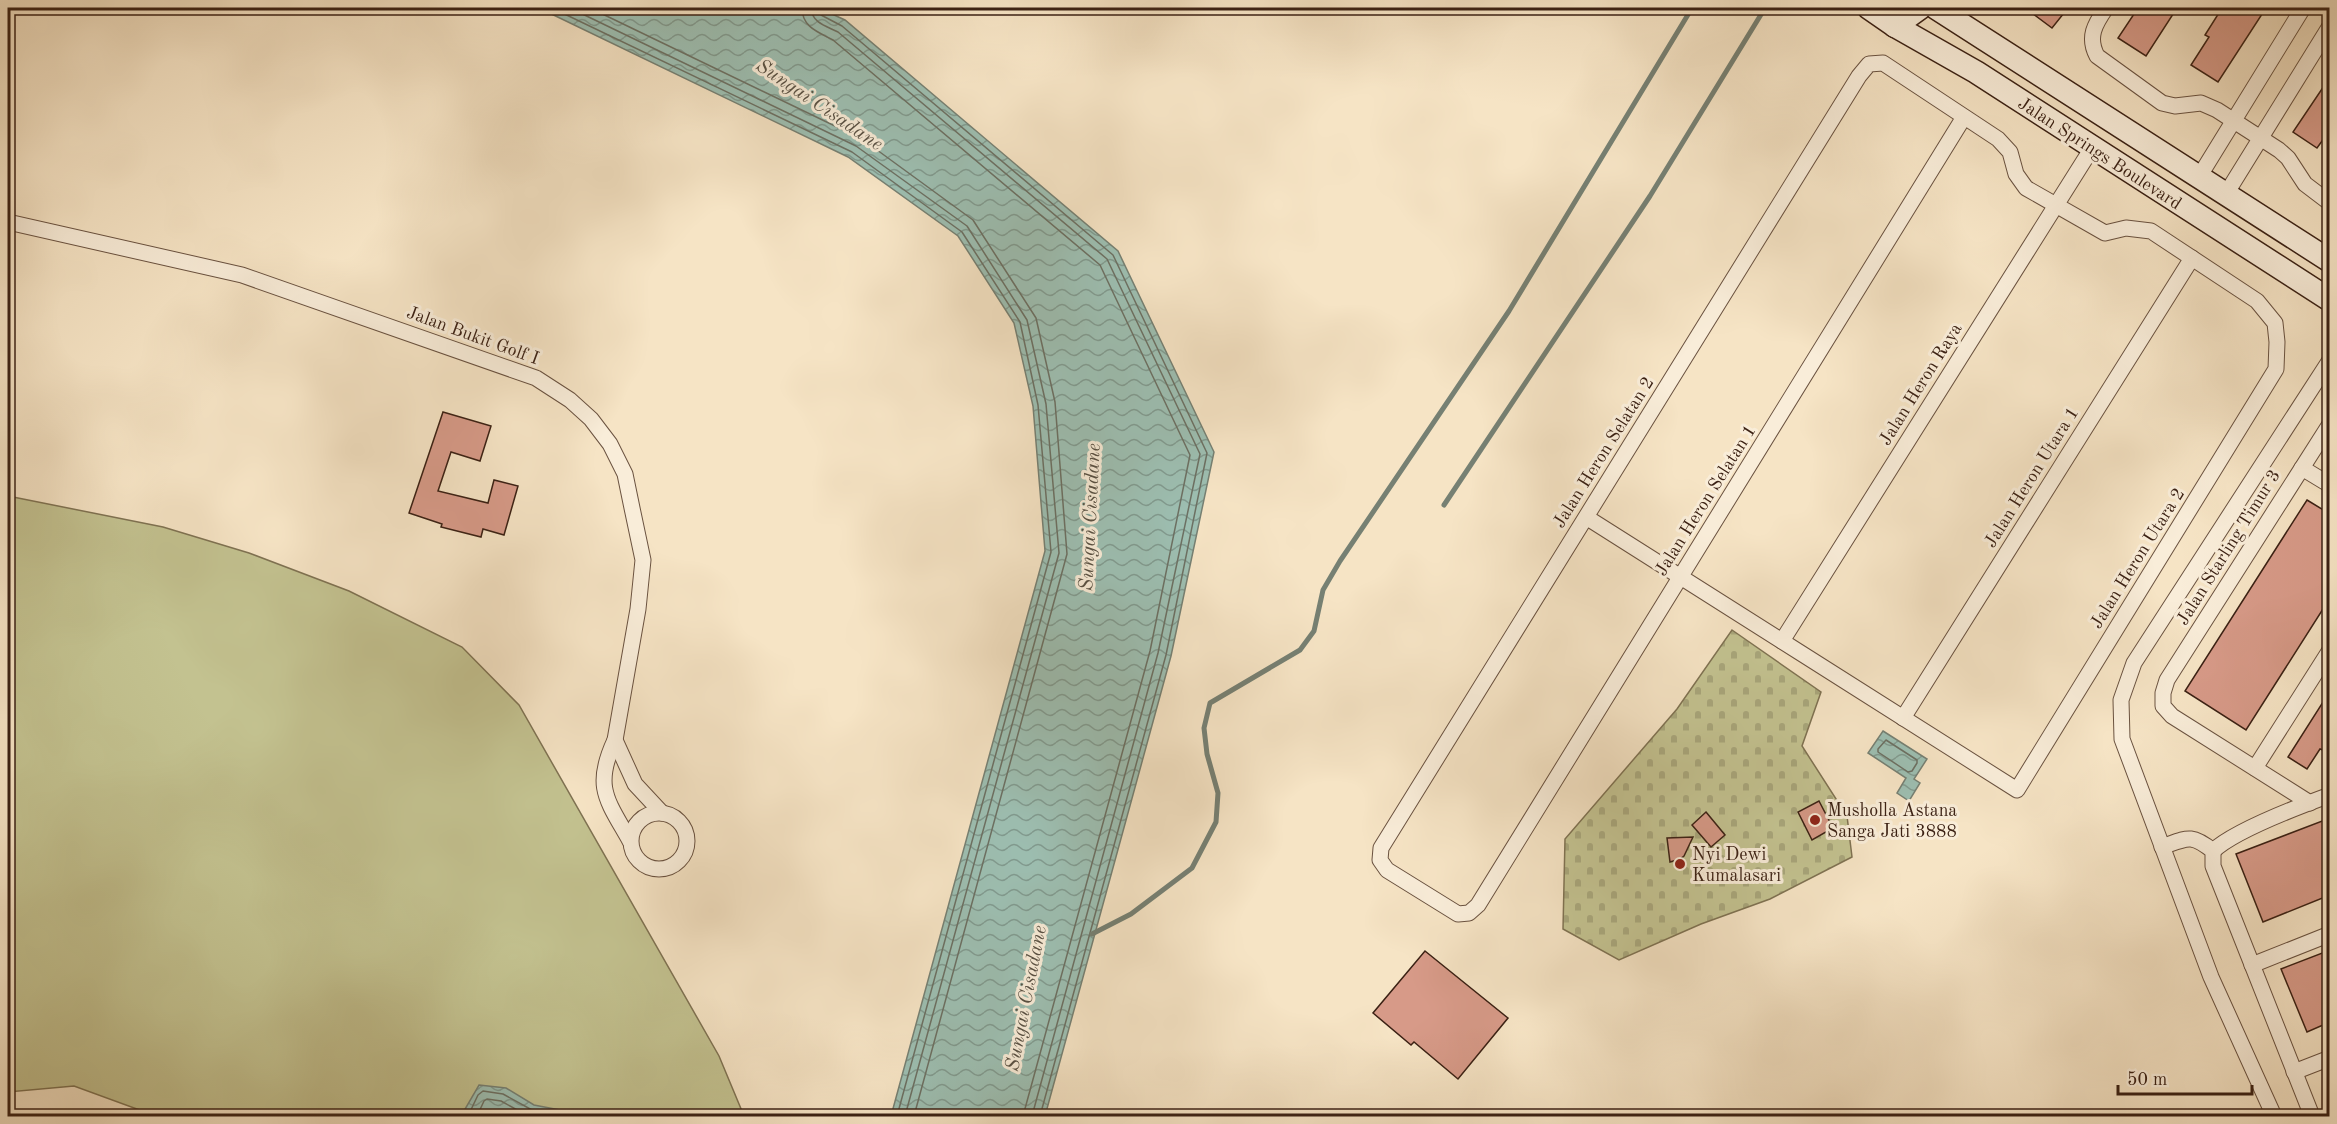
<svg xmlns="http://www.w3.org/2000/svg" width="2337" height="1124" viewBox="0 0 2337 1124" font-family="'Old Standard TT',serif">
  <style>
    .green { fill: #c3c290; stroke: #7f7252; stroke-width: 1.5 }
    .cemetery { fill: url(#cemetery-stones); stroke: #7f7252; stroke-width: 1.5 }
    .water { fill: url(#water-waves); stroke: #768073; stroke-width: 1.5 }
    .lines { fill: none; stroke-linecap: round; stroke-linejoin: round }
    .shore { stroke: #6c7063; stroke-width: 1.5 }
    .stream { stroke: #768073; stroke-width: 5 }
    .building { fill: #d79a88; stroke: #3b2114; stroke-width: 1.5 }
    .street-casing { stroke: #6a5240; stroke-width: 17 }
    .secondary-casing { stroke: #3b2114; stroke-width: 25 }
    .street { stroke: #f9edd9; stroke-width: 15 }
    .secondary { stroke: #f9edd9; stroke-width: 22 }
    .poi-dot { fill: #8f2418; stroke: #f9edd9; stroke-width: 2 }
    .labels { text-anchor: middle; stroke-width: 6; stroke-linejoin: round; paint-order: stroke }
    .street-label { font-size: 18px; fill: #3b2114; stroke: #f9edd9 }
    .poi-label { font-size: 18px; fill: #3b2114; stroke: #f9edd9; text-anchor: start }
    .water-label { font-size: 20px; font-style: italic; fill: #585043; stroke: #f9edd9 }
  </style>
  <defs>
    <pattern id="cemetery-stones" width="16" height="16" patternUnits="userSpaceOnUse" patternTransform="scale(1.5)"><rect width="16" height="16" fill="#c3c290"/><path d="M2 7V4a2 2 0 0 1 4 0v3zM10 15v-3a2 2 0 0 1 4 0v3z" fill="#a8a67b"/></pattern>
    <pattern id="water-waves" width="16" height="10" patternUnits="userSpaceOnUse" patternTransform="scale(1.5)"><rect width="16" height="10" fill="#9dbfb2"/><path d="M0 5q4-4 8 0t8 0" fill="none" stroke="#819b90"/></pattern>
  </defs>
  <rect width="100%" height="100%" fill="#f6e4c5"/>
  <filter id="stains"><feTurbulence type="fractalNoise" baseFrequency=".00333" numOctaves="4"/><feColorMatrix values="0 0 0 0 .2 0 0 0 0 .09 0 0 0 0 .02 0 0 0 .5 -.17"/></filter>
  <radialGradient id="worn" r=".72"><stop offset=".6" stop-color="#630" stop-opacity="0"/><stop offset="1" stop-color="#630" stop-opacity=".3"/></radialGradient>
  <polygon class="green" points="8,496 163,527 249,553 349,591 462,647 519,705 719,1056 744,1116 156,1116 74,1086 8,1092"/>
  <polygon class="cemetery" points="1732,630 1821,692 1802,746 1847,816 1852,857 1770,899 1701,924 1619,960 1563,929 1565,839 1677,709"/>
  <g class="water">
    <polygon points="539,8 819,8 845,20 1118,251 1214,452 1171,656 1045,1116 891,1116 1045,551 1033,406 1014,323 958,236 848,157"/>
    <polygon points="1883,731 1927,759 1914,779 1920,783 1909,801 1897,793 1906,778 1868,753"/>
    <polygon points="479,1085 506,1088 534,1105 565,1111 573,1116 461,1116"/>
  </g>
  <g class="lines">
    <g class="shore">
      <polyline points="552,8 852,152 962,232 1020,322 1038,405 1051,552 897,1116"/>
      <polyline points="570,8 856,146 967,226 1027,320 1046,404 1059,553 905,1116"/>
      <polyline points="590,8 862,139 973,220 1036,318 1055,402 1067,554 914,1116"/>
      <path d="M 802,8 C 802,27 818,32 833,40 L 1100,265 L 1190,455 L 1150,651 L 1023,1116"/>
      <path d="M 811,8 C 812,23 826,26 838,32 L 1107,259 L 1200,454 L 1158,653 L 1032,1116"/>
      <polyline points="818,8 821,15 842,26 1113,255 1207,453 1166,655 1040,1116"/>
      <polygon points="1886,740 1917,760 1917,763 1912,771 1908,772 1878,752 1878,749"/>
      <polyline points="468,1116 478,1095 483,1091 503,1094 532,1110 561,1116"/>
      <polyline points="477,1116 484,1101 487,1099 501,1101 528,1116"/>
    </g>
    <g class="stream">
      <polyline points="1444,505 1650,196 1765,8"/>
      <polyline points="1092,934 1131,914 1192,868 1216,822 1218,793 1207,754 1204,728 1210,703 1300,650 1314,631 1323,590 1340,561 1509,311 1692,8"/>
    </g>
  </g>
  <g class="building">
    <polygon points="2025,8 2068,8 2052,28"/>
    <polygon points="2138,8 2177,8 2146,56 2118,38"/>
    <polygon points="2222,8 2266,8 2218,82 2191,65 2209,37 2205,35"/>
    <polygon points="2330,77 2330,130 2317,148 2293,132"/>
    <polygon points="443,412 491,426 480,461 451,452 438,491 488,503 494,480 518,486 504,535 483,529 481,537 441,527 442,524 409,513"/>
    <polygon points="2307,500 2330,514 2330,598 2246,730 2185,691"/>
    <polygon points="2330,691 2330,740 2323,750 2320,749 2307,769 2288,757"/>
    <polygon points="1819,801 1833,828 1812,840 1798,812"/>
    <polygon points="1706,812 1725,835 1711,847 1692,825"/>
    <polygon points="2330,818 2330,895 2263,922 2236,854"/>
    <polygon points="1693,837 1684,856 1680,859 1670,862 1667,838"/>
    <polygon points="2330,950 2330,1022 2307,1032 2281,969"/>
    <polygon points="1425,951 1508,1018 1458,1079 1414,1042 1411,1045 1373,1013"/>
  </g>
  <g class="lines">
    <defs>
      <g id="street">
        <path d="M 2106,8 C 2095,24 2087,37 2097,56 L 2162,103 L 2175,106 L 2201,103 L 2217,110 L 2279,150 L 2288,158 L 2305,184 L 2330,203"/>
        <polyline points="2199,177 2303,8"/>
        <polyline points="2226,194 2330,26"/>
        <path d="M 8,222 L 242,275 L 536,378 L 570,400 L 591,419 L 610,444 L 625,474 L 632,508 L 643,560 L 638,609 L 615,740 C 593,787 607,800 630,841"/>
        <polyline points="2302,468 2330,485"/>
        <path d="M 1586,517 C 1730,608 1873,699 2017,790 L 2276,369 L 2277,342 L 2275,323 L 2257,301 L 2151,231 L 2126,228 L 2105,233 L 2026,188 L 2016,174 L 2010,152 L 1998,139 L 1883,63 L 1869,64 L 1859,76 L 1381,848 L 1380,860 L 1387,870 L 1458,914 L 1469,913 L 1478,905 L 1964,117"/>
        <polyline points="1782,641 2092,148"/>
        <polyline points="1903,718 2192,258"/>
        <polyline points="615,740 635,784 662,813"/>
        <polyline points="2255,768 2330,650"/>
        <polyline points="2310,803 2172,716 2163,706 2163,693 2167,680 2330,424"/>
        <circle cx="659" cy="841" r="28"/>
        <path d="M 2162,847 C 2187,838 2191,833 2213,851 L 2213,866 L 2312,1116"/>
        <path d="M 2213,851 C 2234,831 2300,806 2330,795"/>
        <polyline points="2252,965 2330,934"/>
        <polyline points="2294,1072 2330,1058"/>
        <polyline points="2274,1116 2211,977 2122,739 2121,700 2134,663 2330,360"/>
      </g>
      <g id="secondary">
        <polyline points="1869,8 1895,26 1976,72 2330,300"/>
        <polyline points="1936,8 2330,261"/>
        <polyline points="1895,26 1920,8"/>
      </g>
    </defs>
    <use href="#street" class="street-casing"/>
    <use href="#secondary" class="secondary-casing"/>
    <use href="#street" class="street"/>
    <use href="#secondary" class="secondary"/>
  </g>
  <g class="poi-dot">
    <circle cx="1815" cy="820" r="6"/>
    <circle cx="1680" cy="864" r="6"/>
  </g>
  <g class="labels">
    <g class="street-label">
      <text transform="translate(2100 153) rotate(33)" y="6">Jalan Springs Boulevard</text>
      <text transform="translate(473 335) rotate(20)" y="6">Jalan Bukit Golf I</text>
      <text transform="translate(1920 384) rotate(-58)" y="6">Jalan Heron Raya</text>
      <text transform="translate(1603 452) rotate(-58)" y="6">Jalan Heron Selatan 2</text>
      <text transform="translate(2031 477) rotate(-58)" y="6">Jalan Heron Utara 1</text>
      <text transform="translate(1705 500) rotate(-58)" y="6">Jalan Heron Selatan 1</text>
      <text transform="translate(2228 547) rotate(-58)" y="6">Jalan Starling Timur 3</text>
      <text transform="translate(2137 558) rotate(-58)" y="6">Jalan Heron Utara 2</text>
    </g>
    <g class="poi-label">
      <text x="1827" y="816">Musholla Astana<tspan x="1827" dy="21">Sanga Jati 3888</tspan></text>
      <text x="1692" y="860">Nyi Dewi<tspan x="1692" dy="21">Kumalasari</tspan></text>
    </g>
    <g class="water-label">
      <text transform="translate(820 104) rotate(34)" y="7">Sungai Cisadane</text>
      <text transform="translate(1089 517) rotate(-87)" y="7">Sungai Cisadane</text>
      <text transform="translate(1025 998) rotate(-79)" y="7">Sungai Cisadane</text>
    </g>
  </g>
  <rect width="2337" height="1124" fill="none" stroke="#f6e4c5" stroke-width="30"/>
  <rect x="9" y="9" width="2319" height="1106" fill="none" stroke="#3b2114" stroke-width="3"/>
  <rect x="15" y="15" width="2307" height="1094" fill="none" stroke="#3b2114" stroke-width="1.5"/>
  <path d="M2118 1085v9h134v-9" fill="none" stroke="#3b2114" stroke-width="3"/>
  <text x="2127" y="1085" font-size="18" fill="#3b2114" stroke="#f9edd9" stroke-width="4.5" paint-order="stroke">50 m</text>
  <rect width="100%" height="100%" filter="url(#stains)"/>
  <rect width="100%" height="100%" fill="url(#worn)"/>
</svg>
